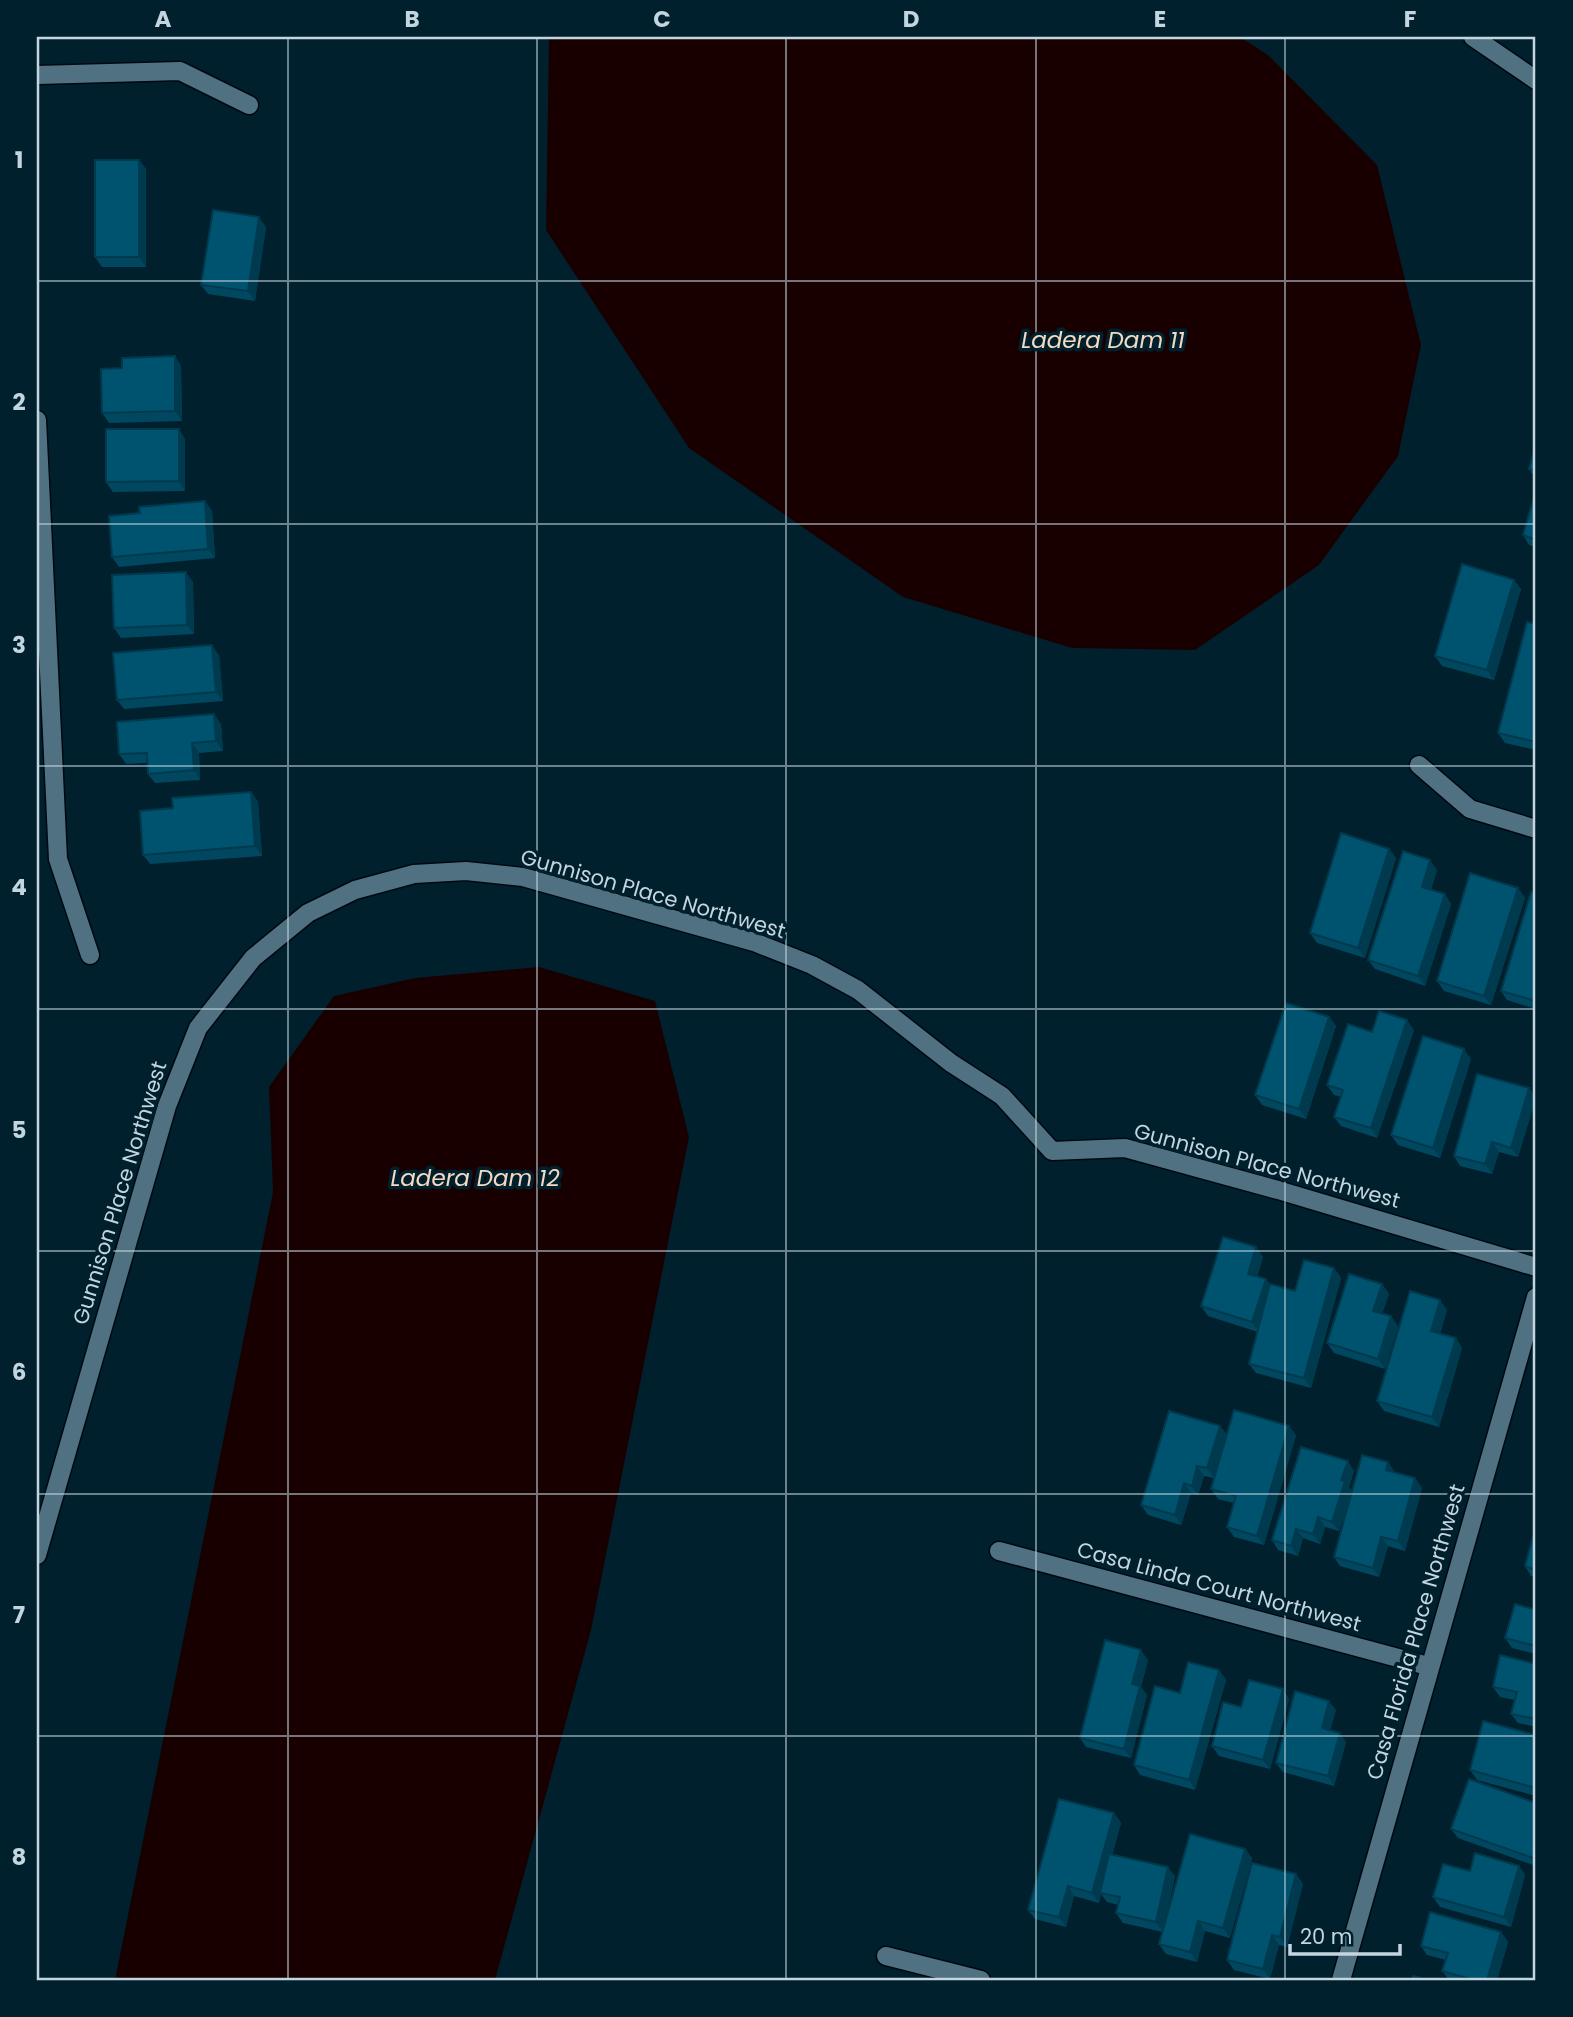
<svg xmlns="http://www.w3.org/2000/svg" width="1573" height="2017" font-family="Poppins,sans-serif">
<style>
.water{fill:#180000}
.lines{fill:none;stroke-linecap:round;stroke-linejoin:round}
.minor-casing{stroke:#000913;stroke-width:21}
.minor{stroke:#507181;stroke-width:18}
.wall{fill:#00475f}
.shaded-wall{fill:#003a4e}
.building{fill:#00536f;stroke:#003a4e;stroke-width:2}
.grid{fill:none;stroke:#c3d5de;stroke-width:2;stroke-opacity:0.55}
.labels{text-anchor:middle;stroke-width:7;stroke-linejoin:round;paint-order:stroke}
.street-label{font-size:21px;fill:#c3d5de;stroke:#00202e}
.water-label{font-size:23px;font-style:italic;fill:#f5d9c0;stroke:#00202e}
.neatline{fill:none;stroke:#c3d5de;stroke-width:2.5}
.grid-label{font-size:23px;text-anchor:middle;font-weight:bold;fill:#c3d5de}
</style>
<rect width="100%" height="100%" fill="#00202e"/>
<!-- water -->
<g class="water">
<polygon points="549,37 1240,37 1268,55 1377,165 1421,345 1398,456 1319,565 1195,650 1072,648 903,597 689,448 546,230"/>
<polygon points="539,967 655,1001 689,1137 591,1630 495,1980 115,1980 273,1192 269,1087 334,996 415,978"/>
</g>
<g class="lines">
<!-- minor casing -->
<g class="minor-casing">
<g id="minor">
<polyline points="1473,37 1536,80"/>
<polyline points="37,75 180,71 249,105"/>
<polyline points="37,420 58,859 90,955"/>
<polyline points="1419,765 1470,809 1536,829"/>
<polyline points="999,1551 1428,1666"/>
<polyline points="37,1555 167,1106 198,1028 253,958 308,913 355,890 414,874 466,871 523,877 754,942 812,965 858,990 951,1063 1002,1096 1052,1151 1125,1148 1278,1190 1536,1267"/>
<polyline points="886,1956 981,1980"/>
<polyline points="1341,1980 1536,1297"/>
</g>
</g>
<!-- minor -->
<use href="#minor" class="minor"/>
</g>
<!-- wall -->
<g class="wall">
<polygon points="139,160 146,169 146,267 102,267 95,257"/>
<polygon points="266,227 255,301 208,294 201,285"/>
<polygon points="175,356 181,366 182,421 109,423 102,413"/>
<polygon points="185,439 185,491 113,492 106,482"/>
<polygon points="1536,444 1536,479 1529,469"/>
<polygon points="1536,490 1536,547 1529,545 1523,535"/>
<polygon points="212,511 215,558 119,567 112,557"/>
<polygon points="1514,580 1521,589 1494,680 1442,666 1435,656"/>
<polygon points="193,582 194,634 121,638 114,628"/>
<polygon points="1536,624 1536,750 1505,743 1498,733"/>
<polygon points="219,655 223,701 124,709 117,700"/>
<polygon points="221,724 223,751 199,753 200,780 155,783 148,774 147,763 126,764 119,754"/>
<polygon points="251,792 258,802 262,856 150,864 143,855 173,808"/>
<polygon points="1389,849 1396,858 1365,958 1317,943 1310,933"/>
<polygon points="1437,870 1431,890 1445,894 1451,904 1425,986 1375,969 1368,960"/>
<polygon points="1518,888 1525,898 1491,1005 1444,991 1437,981"/>
<polygon points="1536,894 1536,1009 1507,1000 1501,991"/>
<polygon points="1329,1017 1336,1026 1306,1119 1262,1105 1255,1095"/>
<polygon points="1414,1030 1377,1138 1341,1126 1334,1117 1341,1097 1334,1095 1327,1085 1372,1032"/>
<polygon points="1471,1059 1440,1158 1398,1145 1391,1135"/>
<polygon points="1529,1088 1536,1098 1518,1157 1499,1152 1492,1174 1460,1166 1454,1156"/>
<polygon points="1256,1247 1263,1257 1257,1277 1266,1279 1270,1285 1295,1291 1334,1268 1341,1278 1311,1388 1256,1373 1249,1364 1258,1332 1208,1316 1201,1306"/>
<polygon points="1382,1284 1389,1294 1382,1313 1398,1326 1385,1369 1334,1353 1327,1343"/>
<polygon points="1447,1310 1440,1334 1462,1348 1439,1427 1384,1411 1377,1401"/>
<polygon points="1220,1426 1227,1435 1214,1478 1204,1476 1198,1495 1191,1493 1181,1525 1148,1515 1141,1505"/>
<polygon points="1296,1435 1264,1545 1234,1537 1227,1527 1234,1503 1218,1499 1211,1489"/>
<polygon points="1354,1471 1349,1487 1352,1491 1395,1472 1415,1478 1422,1488 1405,1551 1388,1546 1379,1577 1340,1566 1334,1557 1352,1493 1339,1531 1325,1527 1320,1544 1303,1538 1298,1556 1278,1550 1272,1540"/>
<polygon points="1536,1526 1536,1577 1531,1576 1525,1566"/>
<polygon points="1536,1610 1536,1654 1512,1648 1505,1638"/>
<polygon points="1148,1660 1141,1687 1147,1695 1131,1758 1086,1747 1080,1738"/>
<polygon points="1536,1664 1536,1727 1518,1723 1511,1714 1515,1700 1500,1697 1493,1687"/>
<polygon points="1219,1670 1226,1680 1195,1790 1140,1775 1134,1765 1180,1693"/>
<polygon points="1289,1699 1270,1769 1219,1756 1212,1746 1241,1707"/>
<polygon points="1336,1710 1330,1730 1346,1742 1334,1786 1283,1772 1276,1763"/>
<polygon points="1536,1735 1536,1796 1477,1780 1470,1770"/>
<polygon points="1536,1803 1536,1866 1458,1838 1451,1829"/>
<polygon points="1114,1813 1121,1823 1112,1855 1175,1876 1163,1932 1123,1923 1116,1913 1118,1905 1107,1902 1101,1894 1099,1903 1074,1896 1066,1927 1035,1919 1028,1910"/>
<polygon points="1245,1849 1252,1858 1230,1938 1205,1931 1197,1962 1166,1954 1159,1944"/>
<polygon points="1519,1866 1525,1875 1511,1927 1440,1907 1433,1897 1470,1871"/>
<polygon points="1296,1874 1303,1884 1287,1947 1279,1945 1270,1979 1234,1970 1227,1960"/>
<polygon points="1501,1932 1508,1942 1497,1980 1449,1980 1442,1971 1446,1960 1427,1955 1421,1946"/>
</g>
<!-- shaded-wall -->
<g class="shaded-wall">
<polygon points="139,160 146,169 146,267 139,257"/>
<polygon points="259,217 266,227 255,301 248,291"/>
<polygon points="175,356 181,366 182,421 175,411"/>
<polygon points="179,429 185,439 185,491 179,481"/>
<polygon points="205,501 212,511 215,558 208,549"/>
<polygon points="186,572 193,582 194,634 187,625"/>
<polygon points="1514,580 1521,589 1494,680 1487,670"/>
<polygon points="212,645 219,655 223,701 216,692"/>
<polygon points="214,714 221,724 223,751 216,741"/>
<polygon points="192,743 199,753 200,780 194,770"/>
<polygon points="251,792 258,802 262,856 255,846"/>
<polygon points="1389,849 1396,858 1365,958 1358,948"/>
<polygon points="1430,860 1437,870 1429,896 1422,887"/>
<polygon points="1518,888 1525,898 1491,1005 1484,996"/>
<polygon points="1445,894 1451,904 1425,986 1418,976"/>
<polygon points="1329,1017 1336,1026 1306,1119 1299,1109"/>
<polygon points="1407,1020 1414,1030 1377,1138 1371,1128"/>
<polygon points="1464,1049 1471,1059 1440,1158 1433,1148"/>
<polygon points="1529,1088 1536,1098 1518,1157 1511,1148"/>
<polygon points="1492,1142 1499,1152 1492,1174 1485,1164"/>
<polygon points="1256,1247 1263,1257 1255,1284 1248,1274"/>
<polygon points="1334,1268 1341,1278 1311,1388 1304,1378"/>
<polygon points="1266,1279 1273,1289 1259,1332 1252,1322"/>
<polygon points="1382,1284 1389,1294 1380,1320 1373,1311"/>
<polygon points="1440,1300 1447,1310 1438,1341 1431,1331"/>
<polygon points="1391,1316 1398,1326 1385,1369 1378,1359"/>
<polygon points="1456,1338 1462,1348 1439,1427 1432,1417"/>
<polygon points="1220,1426 1227,1435 1214,1478 1207,1468"/>
<polygon points="1289,1426 1296,1435 1264,1545 1257,1536"/>
<polygon points="1348,1461 1354,1471 1349,1487 1352,1491 1339,1531 1332,1522 1341,1480"/>
<polygon points="1388,1462 1395,1472 1386,1470"/>
<polygon points="1197,1466 1204,1476 1198,1495 1192,1486"/>
<polygon points="1415,1478 1422,1488 1405,1551 1398,1541"/>
<polygon points="1184,1483 1191,1493 1181,1525 1175,1515"/>
<polygon points="1318,1517 1325,1527 1320,1544 1313,1534"/>
<polygon points="1296,1529 1303,1538 1298,1556 1291,1546"/>
<polygon points="1381,1537 1388,1546 1379,1577 1373,1568"/>
<polygon points="1141,1650 1148,1660 1141,1687 1147,1695 1131,1758 1124,1749 1132,1684"/>
<polygon points="1219,1670 1226,1680 1195,1790 1189,1780"/>
<polygon points="1283,1689 1289,1699 1270,1769 1263,1760"/>
<polygon points="1329,1701 1336,1710 1328,1737 1322,1728"/>
<polygon points="1340,1733 1346,1742 1334,1786 1328,1776"/>
<polygon points="1114,1813 1121,1823 1102,1893 1100,1893 1101,1894 1099,1903 1092,1893"/>
<polygon points="1245,1849 1252,1858 1230,1938 1223,1928"/>
<polygon points="1519,1866 1525,1875 1511,1927 1504,1917"/>
<polygon points="1168,1867 1175,1876 1163,1932 1156,1922"/>
<polygon points="1296,1874 1303,1884 1287,1947 1280,1937"/>
<polygon points="1068,1886 1074,1896 1066,1927 1059,1917"/>
<polygon points="1198,1921 1205,1931 1197,1962 1190,1952"/>
<polygon points="1501,1932 1508,1942 1497,1980 1487,1980"/>
<polygon points="1272,1935 1279,1945 1270,1979 1263,1969"/>
</g>
<!-- building -->
<g class="building">
<rect x="95" y="160" width="44" height="97"/>
<polygon points="213,210 259,217 248,291 201,285"/>
<polygon points="175,356 175,411 102,413 101,369 122,368 122,358"/>
<polygon points="106,429 179,429 179,481 106,482"/>
<polygon points="1536,444 1536,471 1529,469"/>
<polygon points="1536,490 1536,540 1523,535"/>
<polygon points="205,501 208,549 112,557 109,516 140,513 139,507"/>
<polygon points="1462,564 1514,580 1487,670 1435,656"/>
<polygon points="186,572 187,625 114,628 112,575"/>
<polygon points="1527,622 1536,624 1536,742 1498,733"/>
<polygon points="212,645 216,692 117,700 113,653"/>
<polygon points="214,714 216,741 192,743 194,770 148,774 147,753 119,754 117,722"/>
<polygon points="251,792 255,846 143,855 140,811 173,808 172,798"/>
<polygon points="1341,833 1389,849 1358,948 1310,933"/>
<polygon points="1403,851 1430,860 1422,887 1445,894 1418,976 1368,960"/>
<polygon points="1470,873 1518,888 1484,996 1437,981"/>
<polygon points="1531,892 1536,894 1536,1001 1501,991"/>
<polygon points="1286,1003 1329,1017 1299,1109 1255,1095"/>
<polygon points="1379,1011 1407,1020 1371,1128 1334,1117 1343,1090 1327,1085 1348,1024 1372,1032"/>
<polygon points="1423,1036 1464,1049 1433,1148 1391,1135"/>
<polygon points="1477,1074 1529,1088 1511,1148 1492,1142 1485,1164 1454,1156"/>
<polygon points="1223,1237 1256,1247 1248,1274 1266,1279 1252,1322 1201,1306"/>
<polygon points="1304,1260 1334,1268 1304,1378 1249,1364 1270,1284 1295,1291"/>
<polygon points="1349,1274 1382,1284 1373,1311 1391,1316 1378,1359 1327,1343"/>
<polygon points="1410,1291 1440,1300 1431,1331 1456,1338 1432,1417 1377,1401"/>
<polygon points="1234,1410 1289,1426 1257,1536 1227,1527 1236,1496 1211,1489"/>
<polygon points="1169,1411 1220,1426 1207,1468 1197,1466 1192,1486 1184,1483 1175,1515 1141,1505"/>
<polygon points="1301,1447 1348,1461 1341,1480 1345,1481 1332,1522 1318,1517 1313,1534 1296,1529 1291,1546 1272,1540"/>
<polygon points="1362,1455 1388,1462 1386,1470 1415,1478 1398,1541 1381,1537 1373,1568 1334,1557"/>
<polygon points="1536,1526 1536,1570 1525,1566"/>
<polygon points="1515,1604 1536,1610 1536,1646 1505,1638"/>
<polygon points="1105,1640 1141,1650 1132,1684 1140,1686 1124,1749 1080,1738"/>
<polygon points="1500,1655 1536,1664 1536,1719 1511,1714 1517,1692 1493,1687"/>
<polygon points="1188,1662 1219,1670 1189,1780 1134,1765 1155,1686 1180,1693"/>
<polygon points="1249,1680 1283,1689 1263,1760 1212,1746 1223,1702 1241,1707"/>
<polygon points="1295,1691 1329,1701 1322,1728 1340,1733 1328,1776 1276,1763"/>
<polygon points="1483,1721 1536,1735 1536,1788 1470,1770"/>
<polygon points="1469,1779 1536,1803 1536,1859 1451,1829"/>
<polygon points="1059,1799 1114,1813 1092,1893 1068,1886 1059,1917 1028,1910"/>
<polygon points="1190,1834 1245,1849 1223,1928 1198,1921 1190,1952 1159,1944"/>
<polygon points="1475,1853 1519,1866 1504,1917 1433,1897 1443,1864 1470,1871"/>
<polygon points="1109,1854 1168,1867 1156,1922 1116,1913 1120,1897 1100,1893"/>
<polygon points="1252,1863 1296,1874 1280,1937 1272,1935 1263,1969 1227,1960"/>
<polygon points="1430,1912 1501,1932 1487,1980 1474,1980 1442,1971 1448,1953 1421,1946"/>
<polygon points="1413,1976 1427,1980 1411,1980"/>
</g>
<!-- grid -->
<path class="grid" d="M288 37V1980M537 37V1980M786 37V1980M1036 37V1980M1285 37V1980M37 281H1536M37 524H1536M37 766H1536M37 1009H1536M37 1251H1536M37 1494H1536M37 1736H1536"/>
<g class="labels">
<!-- street labels -->
<g class="street-label">
<text transform="translate(653 894) rotate(16)" y="7">Gunnison Place Northwest</text>
<text transform="translate(1267 1166) rotate(15)" y="7">Gunnison Place Northwest</text>
<text transform="translate(120 1193) rotate(-73)" y="7">Gunnison Place Northwest</text>
<text transform="translate(1219 1587) rotate(15)" y="7">Casa Linda Court Northwest</text>
<text transform="translate(1416 1632) rotate(-74)" y="7">Casa Florida Place Northwest</text>
</g>
<!-- water labels -->
<g class="water-label">
<text x="1103" y="348">Ladera Dam 11</text>
<text x="475" y="1186">Ladera Dam 12</text>
</g>
</g>
<!-- border -->
<rect width="1573" height="2017" fill="none" stroke="#00202e" stroke-width="77"/>
<!-- scale -->
<path d="M1290 1944v10h110v-10" fill="none" stroke="#c3d5de" stroke-width="3.5"/>
<text x="1300" y="1944" font-size="21" fill="#c3d5de" stroke="#00202e" stroke-width="5" paint-order="stroke">20 m</text>
<rect x="38" y="38" width="1496" height="1941" class="neatline"/>
<g class="grid-label">
<text x="163" y="27">A</text>
<text x="412" y="27">B</text>
<text x="662" y="27">C</text>
<text x="911" y="27">D</text>
<text x="1160" y="27">E</text>
<text x="1410" y="27">F</text>
<text x="19" y="168">1</text>
<text x="19" y="410">2</text>
<text x="19" y="653">3</text>
<text x="19" y="895">4</text>
<text x="19" y="1138">5</text>
<text x="19" y="1380">6</text>
<text x="19" y="1623">7</text>
<text x="19" y="1865">8</text>
</g>
</svg>
